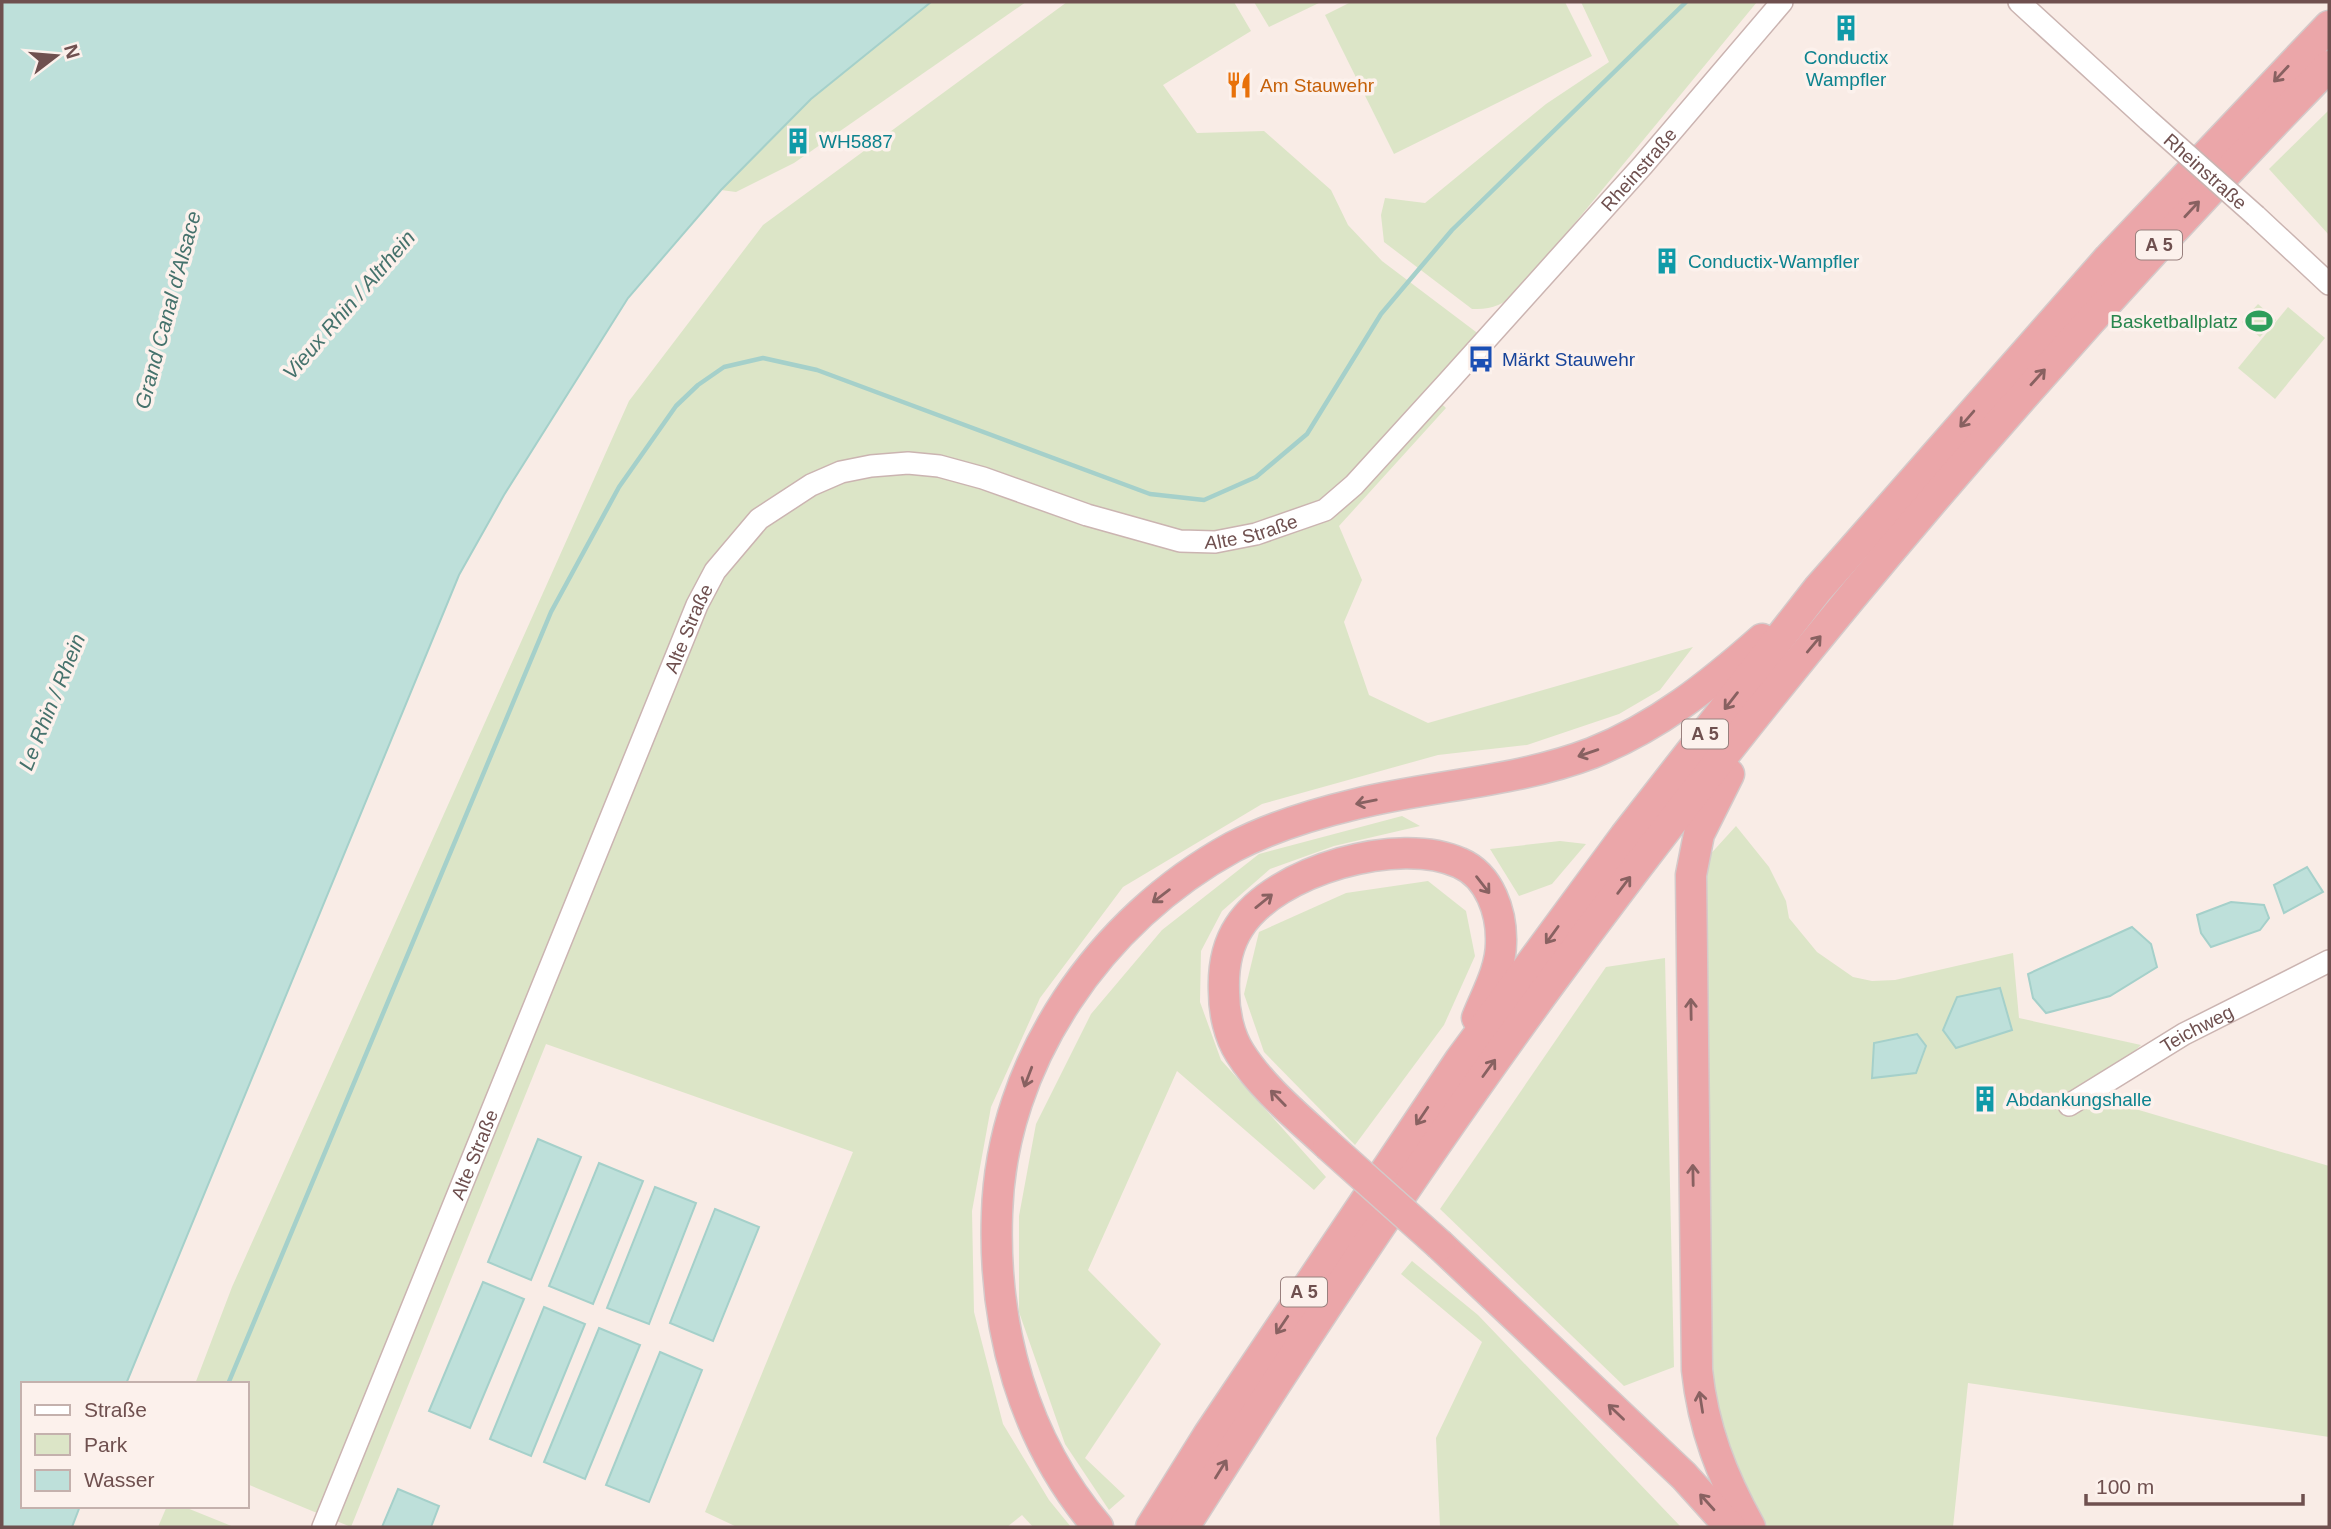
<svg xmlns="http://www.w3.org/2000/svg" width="2331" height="1529" font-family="Arial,sans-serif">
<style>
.green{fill:#dce5c7}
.water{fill:#bee0da;stroke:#a5d0ca;stroke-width:2}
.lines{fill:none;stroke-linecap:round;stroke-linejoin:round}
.stream{stroke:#a5d0ca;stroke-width:4.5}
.minor-casing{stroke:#cbb4b1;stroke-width:24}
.highway-casing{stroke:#d4caca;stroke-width:33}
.minor{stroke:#fff;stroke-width:21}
.highway{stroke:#eba6a9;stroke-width:30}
.minor-bridge-casing{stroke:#cbb4b1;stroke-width:24;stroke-linecap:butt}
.highway-bridge-casing{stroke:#d4caca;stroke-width:33;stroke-linecap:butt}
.minor-bridge{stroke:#fff;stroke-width:21}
.highway-bridge{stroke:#eba6a9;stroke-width:30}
.oneway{stroke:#886161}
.labels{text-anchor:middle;stroke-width:7;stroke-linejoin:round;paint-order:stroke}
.shield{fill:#fcf1ec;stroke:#99807e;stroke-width:2}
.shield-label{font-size:18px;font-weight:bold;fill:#6f504f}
.culture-label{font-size:19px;fill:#0d838f;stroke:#fcf1ec;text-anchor:start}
.food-label{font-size:19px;fill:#c56008;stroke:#fcf1ec;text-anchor:start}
.street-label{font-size:19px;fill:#6f504f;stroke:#fcf1ec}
.leisure-label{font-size:19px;fill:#27864d;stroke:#fcf1ec;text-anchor:end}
.transit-label{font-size:19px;fill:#164399;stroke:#fcf1ec;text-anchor:start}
.water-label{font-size:21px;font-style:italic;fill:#45726c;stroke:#fcf1ec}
</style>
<rect width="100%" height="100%" fill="#f9ece6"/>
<!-- green -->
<g class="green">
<polygon points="931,2 1026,2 794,163 736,192 721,190 811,99"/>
<polygon points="1067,2 1234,2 1251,31 1163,85 1197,133 1264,131 1331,190 1348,225 1382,261 1480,335 1428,391 1446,408 1339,526 1362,580 1344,622 1369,695 1428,723 1693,647 1660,690 1619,714 1527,745 1438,755 1262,804 1123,887 1040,998 991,1107 972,1211 974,1312 1003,1424 1049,1500 1071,1527 1033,1527 1022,1515 1007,1527 737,1527 705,1512 853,1152 546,1044 351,1527 247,1484 247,1384 195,1384 232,1287 629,401 763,225"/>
<polygon points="1254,2 1321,2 1269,27"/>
<polygon points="1351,2 1565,2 1592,56 1394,154 1325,15"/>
<path d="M1581 2H1757L1518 292C1502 305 1492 310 1472 309L1384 242 1381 215 1385 198 1425 203 1546 104 1609 62Z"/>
<polygon points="2329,110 2329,235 2269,169"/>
<polygon points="2258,304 2276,320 2260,337 2242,322"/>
<polygon points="2288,307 2325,338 2275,399 2238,368"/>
<polygon points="1402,816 1420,826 1334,846 1270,869 1222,911 1201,951 1200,1002 1221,1060 1326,1177 1314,1190 1177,1071 1088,1270 1161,1344 1085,1458 1125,1496 1109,1510 1065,1444 1019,1312 1019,1216 1036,1124 1091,1014 1162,930 1259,854"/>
<polygon points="1736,826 1769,867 1786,901 1789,918 1817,952 1853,977 1872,981 1895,980 2013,953 2019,1018 2141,1045 2088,1095 2329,1166 2329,1437 1968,1383 1953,1527 1767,1527 1749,1502 1711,1406 1706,859"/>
<polygon points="1560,841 1586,844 1552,884 1519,896 1490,849"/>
<polygon points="1428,881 1466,911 1475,956 1444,1025 1355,1145 1264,1052 1244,994 1259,932 1346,893"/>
<polygon points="1665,958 1674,1367 1624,1386 1440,1209 1606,967"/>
<polygon points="1412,1261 1478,1315 1681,1527 1440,1527 1436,1438 1482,1342 1401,1274"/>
<polygon points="167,1506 182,1506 234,1527 158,1527"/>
</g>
<!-- water -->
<g class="water">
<polygon points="2,2 931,2 811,99 721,190 628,298 504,495 459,575 126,1384 23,1384 23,1506 80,1506 72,1527 2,1527"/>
<polygon points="2307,867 2323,892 2284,913 2274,885"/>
<polygon points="2231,902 2264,905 2269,918 2260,930 2211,947 2201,933 2197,915"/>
<polygon points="2132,927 2151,944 2157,967 2110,996 2046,1013 2033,998 2028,974"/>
<polygon points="2000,988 2012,1030 1956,1048 1943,1030 1957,997"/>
<polygon points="1917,1034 1926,1046 1916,1073 1872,1078 1874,1043"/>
<polygon points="538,1139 581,1157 531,1280 488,1262"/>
<polygon points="599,1163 643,1181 593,1304 549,1286"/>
<polygon points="655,1187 696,1203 649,1324 607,1308"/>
<polygon points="715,1209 759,1227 713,1341 670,1323"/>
<polygon points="483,1282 524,1299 470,1428 429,1411"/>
<polygon points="544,1307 585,1324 531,1456 490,1439"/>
<polygon points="599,1328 640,1345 585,1479 544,1462"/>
<polygon points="660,1352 702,1370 649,1502 606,1485"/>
<polygon points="398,1489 439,1506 431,1527 382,1527"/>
</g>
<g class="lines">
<!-- stream -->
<polyline class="stream" points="228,1384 551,612 619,487 676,406 698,385 724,367 763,358 817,370 1150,494 1204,500 1256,477 1307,434 1381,314 1452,230 1686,2"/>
<!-- minor casing -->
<g class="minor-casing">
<g id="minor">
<polyline points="2019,2 2148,120"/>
<polyline points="2256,216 2329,284"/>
<path id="s1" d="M2069 1105 2184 1034 2329 961"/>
<path id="s2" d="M323 1527 697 605 715 571 759 519 811 485 841 472 871 466 908 463 939 466 983 478 1087 515 1180 541 1215 542 1256 534 1325 510 1354 485 1447 383 1643 165 1782 2"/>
</g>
</g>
<!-- highway casing -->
<g class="highway-casing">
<g id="highway">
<path d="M1729 774 1699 834 1691 875 1697 1370C1703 1428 1722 1476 1750 1527"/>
<path d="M1328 1145C1298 1117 1262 1088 1240 1053 1229 1036 1224 1012 1224 992 1223 969 1226 947 1239 927 1275 870 1400 835 1460 863 1490 876 1502 913 1501 943 1501 969 1486 995 1477 1018"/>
<polyline points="1440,1245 1684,1476 1730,1527"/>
<path d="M1098 1527C1023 1440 993 1327 997 1214 1001 1061 1101 919 1233 847 1271 827 1314 814 1356 804 1433 785 1517 782 1592 753 1657 727 1710 685 1762 639"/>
<polyline points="1151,1527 1209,1434 1460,1060 1625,836 1818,589 2109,258 2329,26"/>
<path d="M1184 1527C1299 1345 1417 1166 1544 992 1783 665 2047 356 2329 66"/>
</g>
</g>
<!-- minor -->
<use href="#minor" class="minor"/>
<!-- highway -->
<use href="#highway" class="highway"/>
<!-- minor-bridge casing -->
<g class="minor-bridge-casing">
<g id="minor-bridge">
<path id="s3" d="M2148 120 2256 216"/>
</g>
</g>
<!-- highway-bridge casing -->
<g class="highway-bridge-casing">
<polyline id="highway-bridge" points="1328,1145 1440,1245"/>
</g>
<!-- minor-bridge -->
<use href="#minor-bridge" class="minor-bridge"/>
<!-- highway-bridge -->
<use href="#highway-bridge" class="highway-bridge"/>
</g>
<!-- one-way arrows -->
<defs><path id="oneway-shaft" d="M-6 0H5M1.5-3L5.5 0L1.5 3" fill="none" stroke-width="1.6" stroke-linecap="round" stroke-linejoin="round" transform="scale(1.75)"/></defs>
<g class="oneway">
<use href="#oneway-shaft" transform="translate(2281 74) rotate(133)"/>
<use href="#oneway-shaft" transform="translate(2192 209) rotate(-47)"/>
<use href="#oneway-shaft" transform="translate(2038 377) rotate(-48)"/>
<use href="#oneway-shaft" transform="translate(1967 419) rotate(131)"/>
<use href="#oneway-shaft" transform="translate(1814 644) rotate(-50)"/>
<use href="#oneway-shaft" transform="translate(1731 701) rotate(128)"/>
<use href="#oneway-shaft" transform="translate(1588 753) rotate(161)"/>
<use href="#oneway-shaft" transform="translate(1366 802) rotate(169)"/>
<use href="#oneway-shaft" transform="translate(1483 885) rotate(52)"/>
<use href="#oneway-shaft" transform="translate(1624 885) rotate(-53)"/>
<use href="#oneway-shaft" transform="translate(1161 896) rotate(143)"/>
<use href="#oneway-shaft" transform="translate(1264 901) rotate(-39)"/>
<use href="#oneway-shaft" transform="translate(1552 935) rotate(126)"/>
<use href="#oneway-shaft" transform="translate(1691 1009) rotate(-91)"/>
<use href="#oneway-shaft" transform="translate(1489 1068) rotate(-54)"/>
<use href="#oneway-shaft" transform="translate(1028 1077) rotate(111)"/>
<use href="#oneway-shaft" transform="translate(1278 1098) rotate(-134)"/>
<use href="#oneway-shaft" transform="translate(1422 1116) rotate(124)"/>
<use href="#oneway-shaft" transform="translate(1693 1175) rotate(-91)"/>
<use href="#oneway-shaft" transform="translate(1282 1325) rotate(124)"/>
<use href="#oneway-shaft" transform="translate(1701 1402) rotate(-99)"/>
<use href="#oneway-shaft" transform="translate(1616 1412) rotate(-136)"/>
<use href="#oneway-shaft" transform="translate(1221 1469) rotate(-58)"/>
<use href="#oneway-shaft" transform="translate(1707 1502) rotate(-132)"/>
</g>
<!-- icons -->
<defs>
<g id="building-bare" transform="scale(2.1)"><path d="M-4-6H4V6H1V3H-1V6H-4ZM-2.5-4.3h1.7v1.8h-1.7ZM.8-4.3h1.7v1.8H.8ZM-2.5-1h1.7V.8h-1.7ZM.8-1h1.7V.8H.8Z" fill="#0f9aa8" stroke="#fcf1ec" stroke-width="2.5" paint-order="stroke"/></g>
<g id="restaurant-bare" transform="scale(2.1)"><path d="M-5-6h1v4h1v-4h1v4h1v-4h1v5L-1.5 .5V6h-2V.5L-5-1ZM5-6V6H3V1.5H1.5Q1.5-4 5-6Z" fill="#e8710a" stroke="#fcf1ec" stroke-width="2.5" paint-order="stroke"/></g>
<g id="stadium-bare" transform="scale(2.1)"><path d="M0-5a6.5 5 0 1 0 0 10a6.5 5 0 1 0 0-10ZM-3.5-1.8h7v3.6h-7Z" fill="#2e9e5b" stroke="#fcf1ec" stroke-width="2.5" paint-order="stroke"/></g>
<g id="bus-bare" transform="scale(2.1)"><path d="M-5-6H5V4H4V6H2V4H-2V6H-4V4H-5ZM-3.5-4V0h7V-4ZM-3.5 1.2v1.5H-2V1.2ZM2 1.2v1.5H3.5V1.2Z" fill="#1a4fb4" stroke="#fcf1ec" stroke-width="2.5" paint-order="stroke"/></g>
</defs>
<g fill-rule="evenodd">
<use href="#building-bare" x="1846" y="28"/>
<use href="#restaurant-bare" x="1239" y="85"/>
<use href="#building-bare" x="798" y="141"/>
<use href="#building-bare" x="1667" y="261"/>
<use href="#stadium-bare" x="2259" y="321"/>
<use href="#bus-bare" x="1481" y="359"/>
<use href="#building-bare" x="1985" y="1099"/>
</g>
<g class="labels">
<!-- shield labels -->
<g class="shield">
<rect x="2136" y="230.5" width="46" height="29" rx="5"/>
<rect x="1682" y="719.5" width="46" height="29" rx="5"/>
<rect x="1281" y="1277.5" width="46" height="29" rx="5"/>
</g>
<g class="shield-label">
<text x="2159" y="251">A 5</text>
<text x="1705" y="740">A 5</text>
<text x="1304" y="1298">A 5</text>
</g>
<!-- culture labels -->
<g class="culture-label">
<text x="1846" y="64" text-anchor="middle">Conductix<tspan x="1846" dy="22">Wampfler</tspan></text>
<text x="819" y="148">WH5887</text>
<text x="1688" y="268">Conductix-Wampfler</text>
<text x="2006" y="1106">Abdankungshalle</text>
</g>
<!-- food labels -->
<g class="food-label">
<text x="1260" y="92">Am Stauwehr</text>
</g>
<!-- street labels -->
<g class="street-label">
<text dy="7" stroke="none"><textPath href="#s2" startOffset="2161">Rheinstraße</textPath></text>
<text dy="7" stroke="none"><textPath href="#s3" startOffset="77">Rheinstraße</textPath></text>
<text dy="7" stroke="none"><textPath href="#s2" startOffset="1620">Alte Straße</textPath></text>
<text dy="7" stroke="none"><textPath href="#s2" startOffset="970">Alte Straße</textPath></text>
<text dy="7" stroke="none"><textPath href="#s1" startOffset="149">Teichweg</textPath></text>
<text dy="7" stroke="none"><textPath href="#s2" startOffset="402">Alte Straße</textPath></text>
</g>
<!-- leisure labels -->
<g class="leisure-label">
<text x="2238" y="328">Basketballplatz</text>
</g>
<!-- transit labels -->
<g class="transit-label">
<text x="1502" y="366">Märkt Stauwehr</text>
</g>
<!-- water labels -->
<g class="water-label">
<text transform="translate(349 305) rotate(-49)" y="7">Vieux Rhin / Altrhein</text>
<text transform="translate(168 310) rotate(-75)" y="7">Grand Canal d'Alsace</text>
<text transform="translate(52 702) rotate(-68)" y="7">Le Rhin / Rhein</text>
</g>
</g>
<!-- border -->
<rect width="2331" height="1529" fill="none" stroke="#6f504f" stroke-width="7"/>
<!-- legend -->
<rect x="21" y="1382" width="228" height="126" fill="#fcf1ec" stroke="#c4b1ad" stroke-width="2"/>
<rect x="35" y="1405" width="35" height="10" fill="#ffffff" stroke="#c4b1ad" stroke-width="2"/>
<text x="84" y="1417" font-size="21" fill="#6f504f">Straße</text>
<rect x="35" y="1434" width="35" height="21" fill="#dce5c7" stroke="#c4b1ad" stroke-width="2"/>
<text x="84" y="1452" font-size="21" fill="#6f504f">Park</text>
<rect x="35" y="1470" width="35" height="21" fill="#bee0da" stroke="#c4b1ad" stroke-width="2"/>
<text x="84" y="1487" font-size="21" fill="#6f504f">Wasser</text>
<!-- north arrow -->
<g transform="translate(56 56) rotate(74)" stroke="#fcf1ec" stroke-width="5" paint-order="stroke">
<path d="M0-5L12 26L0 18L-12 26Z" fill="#6f504f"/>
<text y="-10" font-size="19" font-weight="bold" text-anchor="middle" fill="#6f504f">N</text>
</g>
<!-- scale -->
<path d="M2086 1494v10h217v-10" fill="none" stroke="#6f504f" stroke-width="3.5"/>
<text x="2096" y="1494" font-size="21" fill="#6f504f" stroke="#fcf1ec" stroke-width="5" paint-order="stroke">100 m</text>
</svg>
